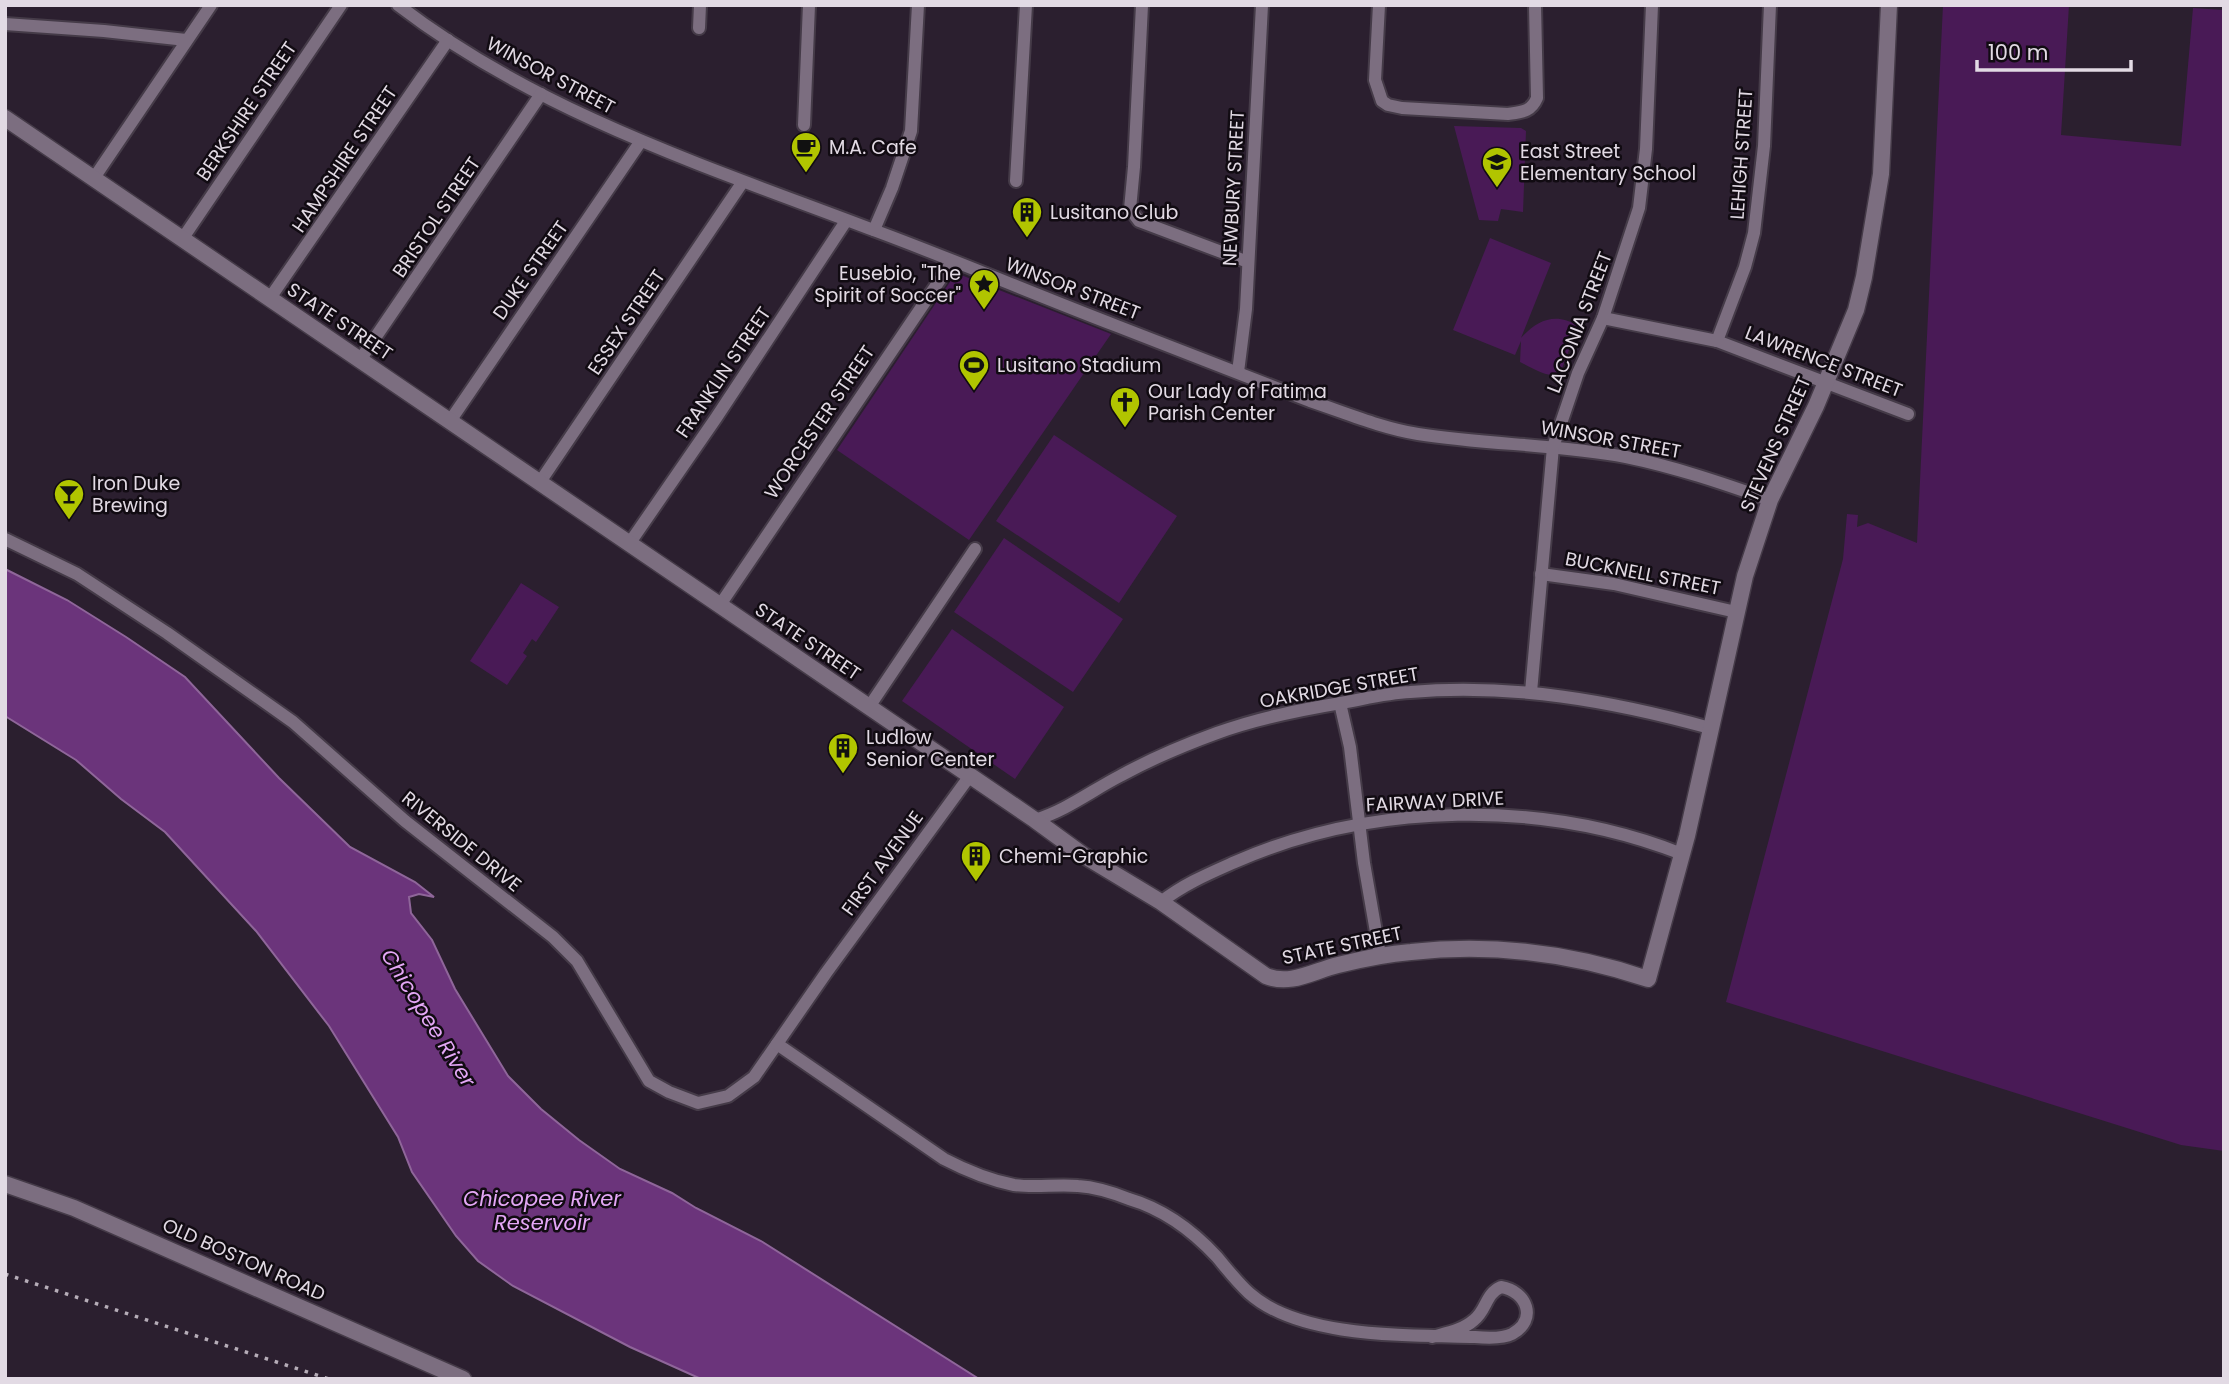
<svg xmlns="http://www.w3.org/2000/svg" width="2229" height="1384" font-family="Poppins,sans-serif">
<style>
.green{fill:#491a56}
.water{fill:#6b347b;stroke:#8f669a;stroke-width:2}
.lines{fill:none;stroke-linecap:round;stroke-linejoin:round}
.minor-casing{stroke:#453b48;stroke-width:16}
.tertiary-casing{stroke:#453b48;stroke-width:19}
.minor{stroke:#7c6e80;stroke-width:12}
.tertiary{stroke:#7c6e80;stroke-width:16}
.rail{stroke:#b6adb8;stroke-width:3.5;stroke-dasharray:3.5 7;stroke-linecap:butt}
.labels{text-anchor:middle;stroke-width:5;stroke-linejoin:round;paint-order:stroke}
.street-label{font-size:19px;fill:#e2dae4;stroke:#110b12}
.poi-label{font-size:19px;fill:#e2dae4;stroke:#110b12;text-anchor:start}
.water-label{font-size:21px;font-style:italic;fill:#e4a7f6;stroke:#110b12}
</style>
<rect width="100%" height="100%" fill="#2b1f2f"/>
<!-- green -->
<g class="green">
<polygon points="1943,5 2069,5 2061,135 2181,146 2193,8 2224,10 2224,1151 2181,1145 1726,1002 1843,559 1847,514 1858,515 1857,527 1868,523 1917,543"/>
<polygon points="1454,126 1521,128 1526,131 1523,212 1501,209 1498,221 1479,220"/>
<path d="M1490 238 1551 263 1521 338C1536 321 1555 311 1578 326L1560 374C1546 378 1533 368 1520 362L1521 341 1515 355 1453 330Z"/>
<polygon points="956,273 1111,334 969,540 837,450"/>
<polygon points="1054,435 1177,516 1119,603 996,521"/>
<polygon points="1004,538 1123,619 1073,692 954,612"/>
<polygon points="521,583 559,607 536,642 532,639 523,653 527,656 507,685 470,661"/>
<polygon points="952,629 1064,707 1015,779 902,701"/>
</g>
<!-- water -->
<polygon class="water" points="5,569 67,600 126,637 185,677 279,778 350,847 415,882 434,897 419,894 409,897 411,913 432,940 455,989 508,1076 541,1109 579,1140 620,1169 672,1193 696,1208 761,1241 979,1379 701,1379 630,1347 513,1286 478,1261 456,1236 412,1172 398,1137 329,1026 256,931 165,832 121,799 76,760 5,716"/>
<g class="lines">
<!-- minor casing -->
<g class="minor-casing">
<g id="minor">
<path d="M398 5C540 114 711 168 876 231 957 261 1036 295 1117 326 1182 351 1246 376 1310 401 1346 413 1381 428 1418 434 1487 445 1557 444 1626 457 1675 467 1722 483 1770 500"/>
<polyline points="1142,5 1134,167 1130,209 1139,221 1248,262"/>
<path d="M1379 5 1375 80 1382 101 1388 105 1402 108 1508 114C1522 112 1531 112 1537 98L1535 5"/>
<polyline points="5,24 104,31 186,40"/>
<polyline points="699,28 700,5"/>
<polyline points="804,125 809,5"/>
<polyline points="94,178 211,5"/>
<polyline points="1016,181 1026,5"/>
<polyline points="874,230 892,188 911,131 918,5"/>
<polyline points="183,238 341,5"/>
<polyline points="270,298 448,40"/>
<polyline points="1603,318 1717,341 1908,414"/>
<polyline points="1717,341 1745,267 1754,233 1764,146 1770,5"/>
<polyline points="360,360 541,94"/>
<polyline points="1238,372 1246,309 1262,5"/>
<polyline points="450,421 641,141"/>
<polyline points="540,482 742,183"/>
<polyline points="5,539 77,574 167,633 293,722 405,821 553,937 577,961 649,1081 669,1092 698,1103 728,1096 754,1077 826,973 969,777"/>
<polyline points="629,544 716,418 846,221"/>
<polyline points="1541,574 1614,584 1736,612"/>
<polyline points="720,605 952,262"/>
<polyline points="1531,692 1553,447 1578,373 1603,318 1639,208 1646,149 1652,5"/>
<polyline points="1340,703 1350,747 1364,863 1380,955"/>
<polyline points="869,707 975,549"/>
<path d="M1035 820C1067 810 1091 791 1120 776 1151 759 1184 745 1217 733 1258 718 1299 710 1341 703 1364 699 1387 693 1410 692 1511 683 1612 701 1710 728"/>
<path d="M1161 902C1184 884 1208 874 1235 862 1372 802 1543 799 1682 854"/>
<path d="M777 1044 944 1159C967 1171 989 1180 1014 1185 1035 1188 1057 1184 1078 1186 1094 1187 1114 1193 1129 1199 1163 1209 1193 1231 1217 1257 1227 1269 1237 1282 1249 1293 1300 1339 1410 1335 1475 1337 1486 1338 1502 1339 1512 1334 1538 1320 1527 1291 1501 1287 1485 1294 1487 1310 1474 1320 1463 1330 1446 1333 1432 1337"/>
</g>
</g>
<!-- tertiary casing -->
<g class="tertiary-casing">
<g id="tertiary">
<path d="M5 118 1035 820 1083 855 1161 902 1266 976C1291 986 1313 971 1338 965 1362 959 1386 954 1411 952 1493 943 1571 953 1648 979L1687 836 1745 576 1770 500 1816 406 1856 310 1864 277 1881 174 1889 5"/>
<polyline points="5,1184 74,1208 463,1379"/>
</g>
</g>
<!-- minor -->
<use href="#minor" class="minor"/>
<!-- tertiary -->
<use href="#tertiary" class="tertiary"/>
<!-- rail -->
<polyline class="rail" points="5,1274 329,1379"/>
</g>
<!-- icons -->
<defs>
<g id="cafe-pin" transform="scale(1.575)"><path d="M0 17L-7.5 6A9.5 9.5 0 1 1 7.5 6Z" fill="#b1c500" stroke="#110b12"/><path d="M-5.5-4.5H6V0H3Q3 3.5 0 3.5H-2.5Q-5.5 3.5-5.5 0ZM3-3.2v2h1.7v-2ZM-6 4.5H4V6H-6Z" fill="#111"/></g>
<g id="school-pin" transform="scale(1.575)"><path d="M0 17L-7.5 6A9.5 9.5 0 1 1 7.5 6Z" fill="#b1c500" stroke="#110b12"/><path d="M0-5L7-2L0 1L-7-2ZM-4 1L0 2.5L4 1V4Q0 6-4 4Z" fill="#111"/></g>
<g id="building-pin" transform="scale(1.575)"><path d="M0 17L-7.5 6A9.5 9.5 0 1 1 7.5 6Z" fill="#b1c500" stroke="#110b12"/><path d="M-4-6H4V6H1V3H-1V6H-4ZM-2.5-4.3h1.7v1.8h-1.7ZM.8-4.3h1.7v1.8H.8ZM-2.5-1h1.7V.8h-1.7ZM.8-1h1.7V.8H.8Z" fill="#111"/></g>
<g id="sight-pin" transform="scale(1.575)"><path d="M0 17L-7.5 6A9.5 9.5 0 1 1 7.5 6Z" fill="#b1c500" stroke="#110b12"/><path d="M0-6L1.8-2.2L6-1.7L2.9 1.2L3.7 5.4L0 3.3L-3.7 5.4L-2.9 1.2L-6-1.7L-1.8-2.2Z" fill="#111"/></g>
<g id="stadium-pin" transform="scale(1.575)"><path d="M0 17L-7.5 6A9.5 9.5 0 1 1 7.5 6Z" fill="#b1c500" stroke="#110b12"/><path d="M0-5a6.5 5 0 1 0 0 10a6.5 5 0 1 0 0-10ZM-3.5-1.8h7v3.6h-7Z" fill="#111"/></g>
<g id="church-pin" transform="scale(1.575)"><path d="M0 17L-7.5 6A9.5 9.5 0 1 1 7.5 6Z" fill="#b1c500" stroke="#110b12"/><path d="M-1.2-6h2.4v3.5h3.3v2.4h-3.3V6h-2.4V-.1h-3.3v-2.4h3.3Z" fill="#111"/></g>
<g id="bar-pin" transform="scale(1.575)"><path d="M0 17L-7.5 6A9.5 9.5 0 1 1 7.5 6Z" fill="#b1c500" stroke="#110b12"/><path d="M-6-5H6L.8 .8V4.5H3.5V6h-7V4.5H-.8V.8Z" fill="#111"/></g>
</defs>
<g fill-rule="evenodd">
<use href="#cafe-pin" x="806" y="147"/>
<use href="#school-pin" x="1497" y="162"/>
<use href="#building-pin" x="1027" y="212"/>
<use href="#sight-pin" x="984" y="284"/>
<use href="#stadium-pin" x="974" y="365"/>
<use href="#church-pin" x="1125" y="402"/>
<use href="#bar-pin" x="69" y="494"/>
<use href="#building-pin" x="843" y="748"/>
<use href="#building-pin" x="976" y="856"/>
</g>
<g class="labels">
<!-- street labels -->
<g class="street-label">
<text transform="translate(551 75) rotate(28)" y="7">WINSOR STREET</text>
<text transform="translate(246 111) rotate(-56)" y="7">BERKSHIRE STREET</text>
<text transform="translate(1741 154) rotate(-86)" y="7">LEHIGH STREET</text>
<text transform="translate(344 159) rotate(-56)" y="7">HAMPSHIRE STREET</text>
<text transform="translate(1233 188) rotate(-87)" y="7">NEWBURY STREET</text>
<text transform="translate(436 217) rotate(-56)" y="7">BRISTOL STREET</text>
<text transform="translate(530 270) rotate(-55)" y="7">DUKE STREET</text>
<text transform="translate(1073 288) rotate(21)" y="7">WINSOR STREET</text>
<text transform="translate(340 321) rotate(34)" y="7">STATE STREET</text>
<text transform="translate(626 322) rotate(-56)" y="7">ESSEX STREET</text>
<text transform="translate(1579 322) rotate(-69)" y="7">LACONIA STREET</text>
<text transform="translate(1824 361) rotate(21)" y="7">LAWRENCE STREET</text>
<text transform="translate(723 372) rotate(-56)" y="7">FRANKLIN STREET</text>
<text transform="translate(819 422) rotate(-56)" y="7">WORCESTER STREET</text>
<text transform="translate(1611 439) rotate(10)" y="7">WINSOR STREET</text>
<text transform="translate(1775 444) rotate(-66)" y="7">STEVENS STREET</text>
<text transform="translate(1643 573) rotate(11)" y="7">BUCKNELL STREET</text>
<text transform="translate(808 641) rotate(34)" y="7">STATE STREET</text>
<text transform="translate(1339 687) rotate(-10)" y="7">OAKRIDGE STREET</text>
<text transform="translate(1435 801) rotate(-3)" y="7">FAIRWAY DRIVE</text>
<text transform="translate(462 841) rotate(39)" y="7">RIVERSIDE DRIVE</text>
<text transform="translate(882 863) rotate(-54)" y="7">FIRST AVENUE</text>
<text transform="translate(1342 945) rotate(-12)" y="7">STATE STREET</text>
<text transform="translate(244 1259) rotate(24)" y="7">OLD BOSTON ROAD</text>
</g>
<!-- poi labels -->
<g class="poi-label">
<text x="829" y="154">M.A. Cafe</text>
<text x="1520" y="158">East Street<tspan x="1520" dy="22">Elementary School</tspan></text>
<text x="1050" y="219">Lusitano Club</text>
<text x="961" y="280" text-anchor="end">Eusebio, "The<tspan x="961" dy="22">Spirit of Soccer"</tspan></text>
<text x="997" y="372">Lusitano Stadium</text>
<text x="1148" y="398">Our Lady of Fatima<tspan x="1148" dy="22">Parish Center</tspan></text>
<text x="92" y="490">Iron Duke<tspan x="92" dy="22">Brewing</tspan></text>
<text x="866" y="744">Ludlow<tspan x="866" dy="22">Senior Center</tspan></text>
<text x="999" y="863">Chemi-Graphic</text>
</g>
<!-- water labels -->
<g class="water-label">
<text transform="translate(428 1018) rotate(58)" y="7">Chicopee River</text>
<text x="542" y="1206">Chicopee River<tspan x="542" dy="24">Reservoir</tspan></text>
</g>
</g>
<!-- border -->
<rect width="2229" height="1384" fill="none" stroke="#e2dae4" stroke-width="14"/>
<!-- scale -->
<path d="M1977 60v10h154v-10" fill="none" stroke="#e2dae4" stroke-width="3.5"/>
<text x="1988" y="60" font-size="21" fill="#e2dae4" stroke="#110b12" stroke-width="5" paint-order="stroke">100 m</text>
</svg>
